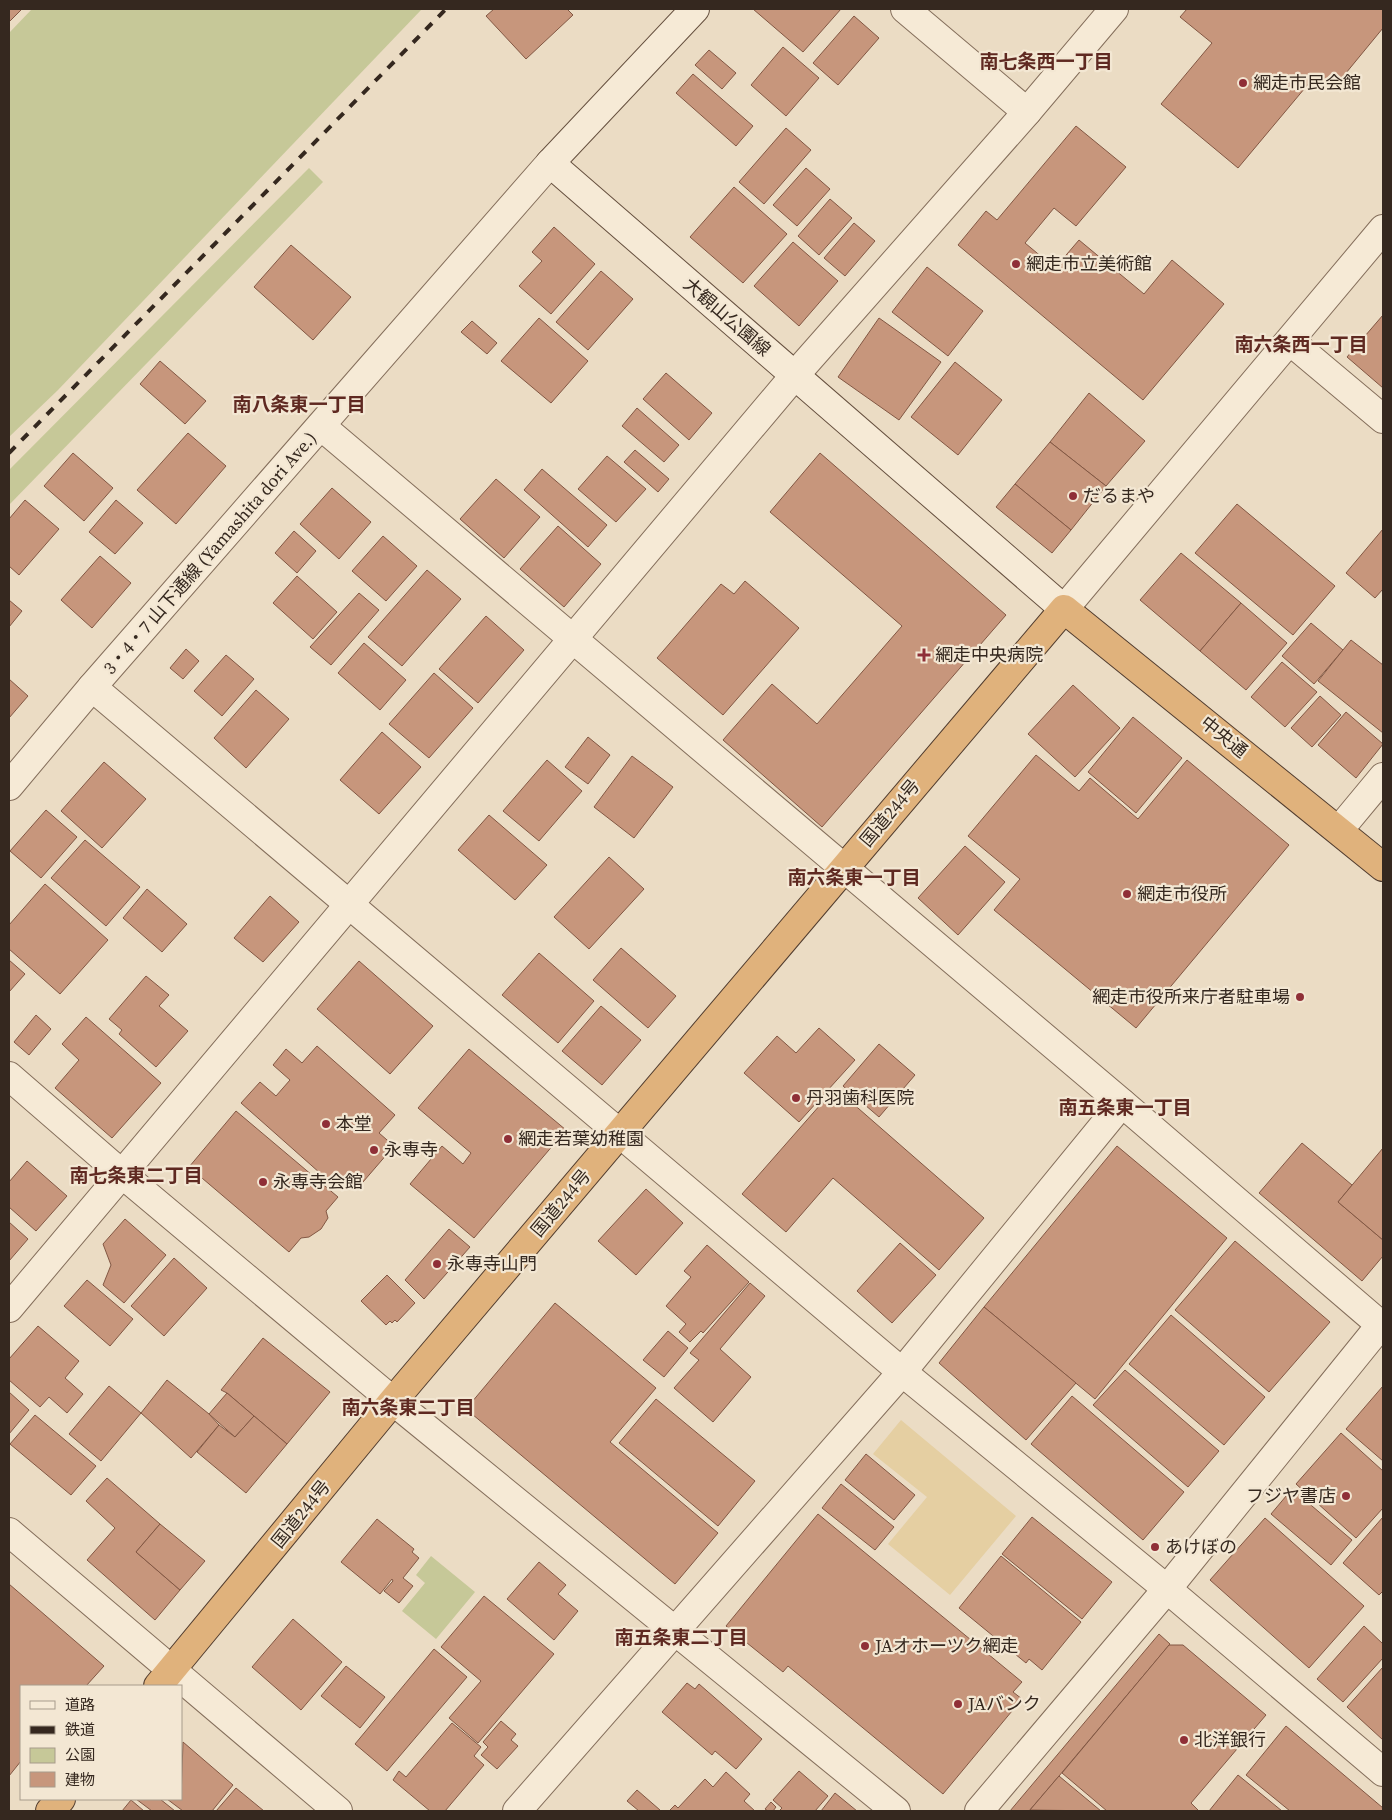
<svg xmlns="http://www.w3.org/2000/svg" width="1392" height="1820" font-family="'Source Serif 4','Noto Sans JP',serif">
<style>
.green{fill:#c6c898}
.sand{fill:#e5cfa2}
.building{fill:#c7967c;stroke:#825743}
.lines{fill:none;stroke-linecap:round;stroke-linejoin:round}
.minor-casing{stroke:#846e5b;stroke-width:30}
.tertiary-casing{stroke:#846e5b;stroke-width:30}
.secondary-casing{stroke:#66503f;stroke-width:30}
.trunk-casing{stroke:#523d2f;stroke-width:30}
.minor{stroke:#f6ead6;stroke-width:28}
.tertiary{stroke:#f6ead6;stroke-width:28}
.secondary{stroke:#f6ead6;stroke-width:28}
.trunk{stroke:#e0b27c;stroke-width:28}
.rail{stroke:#35281f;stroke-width:4;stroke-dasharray:9 9;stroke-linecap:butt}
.poi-dot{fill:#8f2f37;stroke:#f3e7d3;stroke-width:2}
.labels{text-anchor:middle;stroke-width:4.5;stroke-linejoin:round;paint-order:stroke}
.poi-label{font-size:18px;fill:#35281f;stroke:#f3e7d3;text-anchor:start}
.street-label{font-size:18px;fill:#35281f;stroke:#f3e7d3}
.neighbourhood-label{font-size:19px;font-weight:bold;fill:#5f2921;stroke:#f3e7d3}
</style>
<rect width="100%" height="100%" fill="#ebdcc4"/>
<!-- green -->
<g class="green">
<polygon points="32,9 422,9 58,390 9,437 9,33"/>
<polygon points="309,168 323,182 9,505 9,470"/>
<polygon points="431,1556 475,1592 436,1639 402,1611 425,1583 416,1575"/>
</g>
<!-- sand -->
<polygon class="sand" points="901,1420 1016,1516 950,1595 888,1544 927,1497 873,1454"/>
<!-- building -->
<g class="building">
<polygon points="9,9 22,9 9,22"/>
<polygon points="494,9 567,9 573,15 526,59 486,16"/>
<polygon points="753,9 841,9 803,52"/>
<polygon points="1187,9 1383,9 1383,28 1332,90 1315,76 1238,168 1161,104 1212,43 1180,17"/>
<polygon points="854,16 879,38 838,85 813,63"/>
<polygon points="783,47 819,78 786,116 751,85"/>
<polygon points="709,50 736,73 722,89 695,65"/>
<polygon points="693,74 753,126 736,146 676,93"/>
<polygon points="1076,126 1126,167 1076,226 1054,208 1025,243 1055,268 1079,240 1144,294 1172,260 1224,304 1143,400 958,245 986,211 997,220"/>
<polygon points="786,128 811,150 764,204 739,182"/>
<polygon points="806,168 830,189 797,226 773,205"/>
<polygon points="734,187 787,234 743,283 690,237"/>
<polygon points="830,199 852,218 819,255 798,236"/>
<polygon points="854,223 875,241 845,276 824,258"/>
<polygon points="554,227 595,264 551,314 519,286 542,261 532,252"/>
<polygon points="793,242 838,281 799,326 754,286"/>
<polygon points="291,245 351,297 313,340 254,287"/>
<polygon points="927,267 983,311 948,356 892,312"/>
<polygon points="601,271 633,299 588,350 556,322"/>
<polygon points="1383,315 1383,388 1347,357"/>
<polygon points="539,318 588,361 551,403 501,361"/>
<polygon points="879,318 941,362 899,420 838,377"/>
<polygon points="472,321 497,343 487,354 461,332"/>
<polygon points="160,361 206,401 185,424 140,384"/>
<polygon points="955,362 1002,400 958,455 911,417"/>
<polygon points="666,373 712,413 689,440 643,399"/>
<polygon points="1089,393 1145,441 1106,486 1050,442"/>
<polygon points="637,408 679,445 664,462 622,426"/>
<polygon points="188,433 226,466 176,524 137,490"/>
<polygon points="1050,442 1106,486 1071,530 1015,484"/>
<polygon points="635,450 669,479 658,492 624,462"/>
<polygon points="73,453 113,488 84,521 44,486"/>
<polygon points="820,453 1006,615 822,827 723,740 772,684 817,724 902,626 770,512"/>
<polygon points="607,456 646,489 616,522 578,489"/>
<polygon points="542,469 607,525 588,547 524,490"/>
<polygon points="496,479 540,517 504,558 460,519"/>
<polygon points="1015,484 1071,530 1052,553 996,507"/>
<polygon points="332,488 371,522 339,559 300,524"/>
<polygon points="25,500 59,529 19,575 9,566 9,519"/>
<polygon points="116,500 143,523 115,554 89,532"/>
<polygon points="1237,504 1335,586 1293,635 1195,553"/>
<polygon points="558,526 601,564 564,607 520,569"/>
<polygon points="1383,529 1383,589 1375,598 1346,573"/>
<polygon points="294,531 316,551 297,573 275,553"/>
<polygon points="383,536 417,566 386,601 352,571"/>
<polygon points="1181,553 1241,603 1200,651 1140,600"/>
<polygon points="100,556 131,583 92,628 61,600"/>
<polygon points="427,570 461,599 402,666 368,637"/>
<polygon points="297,576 337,612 313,639 273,603"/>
<polygon points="745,581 799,628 723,715 657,658 721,584 734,594"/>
<polygon points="359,593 379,610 331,665 310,647"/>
<polygon points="9,600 22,611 9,627"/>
<polygon points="1241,603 1287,643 1246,690 1200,651"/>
<polygon points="486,616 524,650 478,703 439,669"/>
<polygon points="1311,623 1343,650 1314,684 1282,656"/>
<polygon points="1351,640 1383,665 1383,733 1318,681"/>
<polygon points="364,643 406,680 380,710 338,673"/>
<polygon points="186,649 199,661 183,679 170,668"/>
<polygon points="226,655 254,679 222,716 194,691"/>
<polygon points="1282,662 1317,692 1285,727 1251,697"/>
<polygon points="434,673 473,708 429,758 389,724"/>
<polygon points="9,679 28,696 9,718"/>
<polygon points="1073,685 1120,728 1075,777 1028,734"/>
<polygon points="256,690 289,719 246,768 214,738"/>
<polygon points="1320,696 1341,715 1312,747 1291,728"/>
<polygon points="1346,712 1383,744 1356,778 1318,745"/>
<polygon points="1133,717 1182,758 1136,813 1088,772"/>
<polygon points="382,732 421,767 379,814 340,780"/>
<polygon points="588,737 610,755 588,784 565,767"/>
<polygon points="1036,755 1079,791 1090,778 1138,819 1187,760 1289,845 1136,1028 994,910 1020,879 968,836"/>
<polygon points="632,756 673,787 634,838 594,807"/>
<polygon points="547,760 582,791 539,841 503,811"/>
<polygon points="104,762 146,799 102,848 61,811"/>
<polygon points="46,810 77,837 41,878 10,851"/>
<polygon points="489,815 547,865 515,900 458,850"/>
<polygon points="85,840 140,887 106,926 51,878"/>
<polygon points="965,846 1005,882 958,935 918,898"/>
<polygon points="609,857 644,889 589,949 554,917"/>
<polygon points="45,884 108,940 60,994 9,949 9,925"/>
<polygon points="147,889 187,924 162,952 123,918"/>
<polygon points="270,896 299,922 263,962 234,938"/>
<polygon points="621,948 676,996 648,1028 593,980"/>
<polygon points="539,953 594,1001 558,1043 502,995"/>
<polygon points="9,960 25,974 9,992"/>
<polygon points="359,961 433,1026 390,1074 317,1009"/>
<polygon points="146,976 169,995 159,1006 188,1031 156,1067 119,1034 122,1030 109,1019"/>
<polygon points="601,1006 641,1040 602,1085 562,1051"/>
<polygon points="36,1015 51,1029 29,1055 14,1042"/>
<polygon points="86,1017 161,1083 112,1138 55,1088 79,1060 62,1044"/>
<polygon points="819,1028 855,1060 799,1122 744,1073 777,1036 796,1053"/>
<polygon points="879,1044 915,1075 879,1117 843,1086"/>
<polygon points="317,1046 395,1115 379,1133 394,1146 357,1189 346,1180 338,1189 241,1103 260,1082 276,1096 290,1080 273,1065 286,1049 302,1063"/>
<polygon points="469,1049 566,1130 474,1238 410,1184 442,1146 463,1164 471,1153 418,1108"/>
<polygon points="835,1088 984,1218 939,1270 833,1178 786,1232 742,1194"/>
<polygon points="236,1111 338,1197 326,1211 328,1218 321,1229 309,1237 301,1238 289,1252 189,1167"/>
<polygon points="1302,1143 1352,1185 1338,1202 1383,1240 1383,1256 1362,1281 1259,1193"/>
<polygon points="1117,1146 1227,1238 1095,1399 984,1307"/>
<polygon points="1383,1148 1383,1240 1338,1202"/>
<polygon points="27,1161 67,1196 36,1231 9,1207 9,1182"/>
<polygon points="646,1189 683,1223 636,1275 598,1241"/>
<polygon points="125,1219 166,1255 124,1303 103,1285 111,1265 103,1244"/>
<polygon points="9,1222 28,1239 9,1261"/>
<polygon points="449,1229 470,1247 424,1299 405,1280"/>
<polygon points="1235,1241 1330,1322 1269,1392 1175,1310"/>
<polygon points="900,1243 936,1275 892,1323 857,1291"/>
<polygon points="707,1245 749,1282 703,1333 701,1331 690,1342 679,1332 686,1324 666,1306 691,1277 684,1271"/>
<polygon points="174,1258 207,1288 164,1336 131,1306"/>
<polygon points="387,1275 415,1303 397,1322 395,1320 392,1323 390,1321 386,1325 361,1301"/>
<polygon points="87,1280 133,1319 110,1346 64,1306"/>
<polygon points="750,1283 765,1296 720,1349 751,1377 713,1422 674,1388 699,1360 690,1353"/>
<polygon points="555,1303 656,1388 610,1442 718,1533 675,1584 466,1409"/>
<polygon points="984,1307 1076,1383 1026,1440 939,1363"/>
<polygon points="1171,1315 1265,1397 1224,1445 1129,1364"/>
<polygon points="38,1326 79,1361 65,1378 83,1394 67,1413 49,1397 40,1407 9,1380 9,1359"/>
<polygon points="668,1331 688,1348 664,1377 643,1360"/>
<polygon points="263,1338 330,1392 287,1444 227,1393 221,1390"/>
<polygon points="1125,1370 1219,1451 1188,1487 1093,1405"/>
<polygon points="167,1380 209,1414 219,1425 191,1458 141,1413"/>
<polygon points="109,1386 141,1413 101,1461 69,1434"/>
<polygon points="1383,1386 1383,1461 1346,1429"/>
<polygon points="9,1392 29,1410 9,1434"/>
<polygon points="227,1393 254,1416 235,1437 209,1414"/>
<polygon points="1072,1396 1184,1492 1143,1540 1031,1444"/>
<polygon points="656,1399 755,1481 718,1526 619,1443"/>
<polygon points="35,1415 96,1466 71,1495 10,1444"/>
<polygon points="254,1416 287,1444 246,1493 197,1452 219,1425 235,1437"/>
<polygon points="1341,1433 1383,1471 1383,1508 1356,1538 1296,1484"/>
<polygon points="866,1454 915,1495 894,1520 845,1480"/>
<polygon points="107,1478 160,1524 136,1552 180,1590 155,1620 87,1560 115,1528 86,1501"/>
<polygon points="841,1484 894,1527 875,1550 822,1508"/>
<polygon points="1292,1489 1352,1540 1331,1565 1271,1514"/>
<polygon points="818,1514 1022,1682 1013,1692 1022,1699 943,1794 788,1666 783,1672 726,1626"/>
<polygon points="1032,1517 1112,1582 1082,1619 1002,1554"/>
<polygon points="1383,1517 1383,1591 1379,1595 1343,1563"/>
<polygon points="1265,1518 1364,1606 1309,1668 1210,1580"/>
<polygon points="377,1519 414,1549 412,1552 419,1558 403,1578 413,1586 399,1603 384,1591 393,1581 392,1579 380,1594 341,1562"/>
<polygon points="160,1524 205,1561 180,1590 136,1552"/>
<polygon points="1001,1556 1081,1622 1042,1670 1029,1659 1026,1663 959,1608"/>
<polygon points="539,1562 566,1585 558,1594 578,1611 554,1640 507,1599"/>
<polygon points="9,1584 104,1666 86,1686 21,1686 21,1761 9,1776"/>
<polygon points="484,1596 554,1654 478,1743 449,1718 481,1681 441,1647"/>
<polygon points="293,1619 342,1662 301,1710 252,1667"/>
<polygon points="1364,1626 1383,1644 1383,1658 1343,1702 1317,1679"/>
<polygon points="1159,1634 1170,1644 1059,1776 1029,1811 1010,1811"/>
<polygon points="1169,1645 1183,1645 1266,1715 1191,1803 1199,1811 1107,1811 1062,1773"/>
<polygon points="434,1649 467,1677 387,1771 355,1744"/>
<polygon points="346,1666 385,1697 360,1728 321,1696"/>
<polygon points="1383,1667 1383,1740 1347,1707"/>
<polygon points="687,1683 695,1689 699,1684 762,1739 736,1769 715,1751 712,1755 662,1712"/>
<polygon points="501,1721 516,1734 511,1740 518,1746 497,1769 481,1755 488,1747 483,1742"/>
<polygon points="452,1723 481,1747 474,1756 484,1765 445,1811 430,1811 393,1780 399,1771 406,1777"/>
<polygon points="1286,1726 1383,1808 1383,1811 1290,1811 1246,1775"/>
<polygon points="183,1742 233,1785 212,1811 183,1811 167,1799 181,1799"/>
<polygon points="799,1771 828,1796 815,1811 779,1811 782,1808 773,1800"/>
<polygon points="726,1772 750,1794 744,1801 755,1811 669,1811 675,1805 678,1808 705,1779 713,1787"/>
<polygon points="1238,1775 1282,1811 1209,1811"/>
<polygon points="1059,1776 1101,1811 1030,1810"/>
<polygon points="236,1788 264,1811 216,1811"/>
<polygon points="637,1790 660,1810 659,1811 639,1811 627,1801"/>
<polygon points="835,1793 857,1811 821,1811"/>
<polygon points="136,1799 160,1799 175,1811 152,1811"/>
<polygon points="131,1800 144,1811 122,1811"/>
<polygon points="771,1802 776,1807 773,1811 768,1811 765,1809"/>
</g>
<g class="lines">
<!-- minor casing -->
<g class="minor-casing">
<g id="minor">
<polyline points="905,9 1027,112"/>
<polyline points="1290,341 1383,419"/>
<polyline points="321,426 1122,1103 1383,1327"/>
<polyline points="92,687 902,1372 1167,1589 1383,1772"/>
<polyline points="1339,830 1383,777"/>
<polyline points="9,1308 795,375 1027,112 1114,9"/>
<polyline points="393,1401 896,1811"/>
<polyline points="9,1532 338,1811"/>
<polyline points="517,1811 902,1372 1122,1103"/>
<polyline points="979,1811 1167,1589 1383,1322"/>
</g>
</g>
<!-- tertiary casing -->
<g class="tertiary-casing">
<g id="tertiary">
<polyline points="1064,609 1383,229"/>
<polyline points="9,786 92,687 550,163"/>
<polyline points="9,1076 122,1174 393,1401"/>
</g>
</g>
<!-- secondary casing -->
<g class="secondary-casing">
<polyline id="secondary" points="695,9 550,163 1064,609"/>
</g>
<!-- trunk casing -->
<g class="trunk-casing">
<g id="trunk">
<polyline points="158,1686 393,1401 1064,609 1383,867"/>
<polyline points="50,1811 61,1799"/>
</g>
</g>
<!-- minor -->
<use href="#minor" class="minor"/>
<!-- tertiary -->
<use href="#tertiary" class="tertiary"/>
<!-- secondary -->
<use href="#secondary" class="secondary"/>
<!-- trunk -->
<use href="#trunk" class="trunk"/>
<!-- rail -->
<polyline class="rail" points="9,453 446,9"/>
</g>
<!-- markers -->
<g class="poi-dot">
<circle cx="1243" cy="83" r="5"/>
<circle cx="1016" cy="264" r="5"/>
<circle cx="1073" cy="496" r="5"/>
<path d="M921.5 647.5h5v5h5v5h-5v5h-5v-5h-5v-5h5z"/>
<circle cx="1127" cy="894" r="5"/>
<circle cx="1300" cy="997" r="5"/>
<circle cx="796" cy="1098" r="5"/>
<circle cx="326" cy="1124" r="5"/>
<circle cx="508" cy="1139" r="5"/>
<circle cx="374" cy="1150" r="5"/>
<circle cx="263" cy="1182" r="5"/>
<circle cx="437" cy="1264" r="5"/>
<circle cx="1346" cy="1496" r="5"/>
<circle cx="1155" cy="1547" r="5"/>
<circle cx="865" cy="1646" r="5"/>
<circle cx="958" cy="1704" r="5"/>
<circle cx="1184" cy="1740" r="5"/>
</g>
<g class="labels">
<!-- poi labels -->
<g class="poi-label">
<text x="1253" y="89">網走市民会館</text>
<text x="1026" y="270">網走市立美術館</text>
<text x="1083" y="502">だるまや</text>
<text x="935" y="661">網走中央病院</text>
<text x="1137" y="900">網走市役所</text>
<text x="1290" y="1003" text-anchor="end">網走市役所来庁者駐車場</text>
<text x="806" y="1104">丹羽歯科医院</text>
<text x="336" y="1130">本堂</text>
<text x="518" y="1145">網走若葉幼稚園</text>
<text x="384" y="1156">永専寺</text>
<text x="273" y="1188">永専寺会館</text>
<text x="447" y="1270">永専寺山門</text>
<text x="1336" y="1502" text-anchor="end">フジヤ書店</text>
<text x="1165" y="1553">あけぼの</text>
<text x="875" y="1652">JAオホーツク網走</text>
<text x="968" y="1710">JAバンク</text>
<text x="1194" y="1746">北洋銀行</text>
</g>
<!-- street labels -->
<g class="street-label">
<text transform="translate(727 317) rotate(41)" y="6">大観山公園線</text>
<text transform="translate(210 553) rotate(-49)" y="6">3・4・7 山下通線 (Yamashita dori Ave.)</text>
<text transform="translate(1224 737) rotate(39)" y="6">中央通</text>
<text transform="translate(890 813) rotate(-50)" y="6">国道244号</text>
<text transform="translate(561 1203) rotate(-50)" y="6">国道244号</text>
<text transform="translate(301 1514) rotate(-51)" y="6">国道244号</text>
</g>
<!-- neighbourhood labels -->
<g class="neighbourhood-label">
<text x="1046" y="68">南七条西一丁目</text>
<text x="1301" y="351">南六条西一丁目</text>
<text x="299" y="411">南八条東一丁目</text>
<text x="854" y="884">南六条東一丁目</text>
<text x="1125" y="1114">南五条東一丁目</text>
<text x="136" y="1182">南七条東二丁目</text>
<text x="408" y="1414">南六条東二丁目</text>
<text x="681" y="1644">南五条東二丁目</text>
</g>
</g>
<!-- border -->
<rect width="1392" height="1820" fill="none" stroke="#35281f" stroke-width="20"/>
<!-- legend -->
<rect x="20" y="1685" width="162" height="115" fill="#f3e7d3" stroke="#a79b8b"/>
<rect x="30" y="1701" width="25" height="8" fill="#f6ead6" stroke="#a79b8b"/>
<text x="65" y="1710" font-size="15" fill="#35281f">道路</text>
<rect x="30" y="1726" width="25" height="8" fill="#35281f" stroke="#a79b8b"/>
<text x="65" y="1735" font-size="15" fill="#35281f">鉄道</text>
<rect x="30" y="1748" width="25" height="15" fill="#c6c898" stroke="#a79b8b"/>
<text x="65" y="1760" font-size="15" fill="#35281f">公園</text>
<rect x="30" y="1772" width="25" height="15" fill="#c7967c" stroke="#a79b8b"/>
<text x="65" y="1785" font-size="15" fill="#35281f">建物</text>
</svg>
